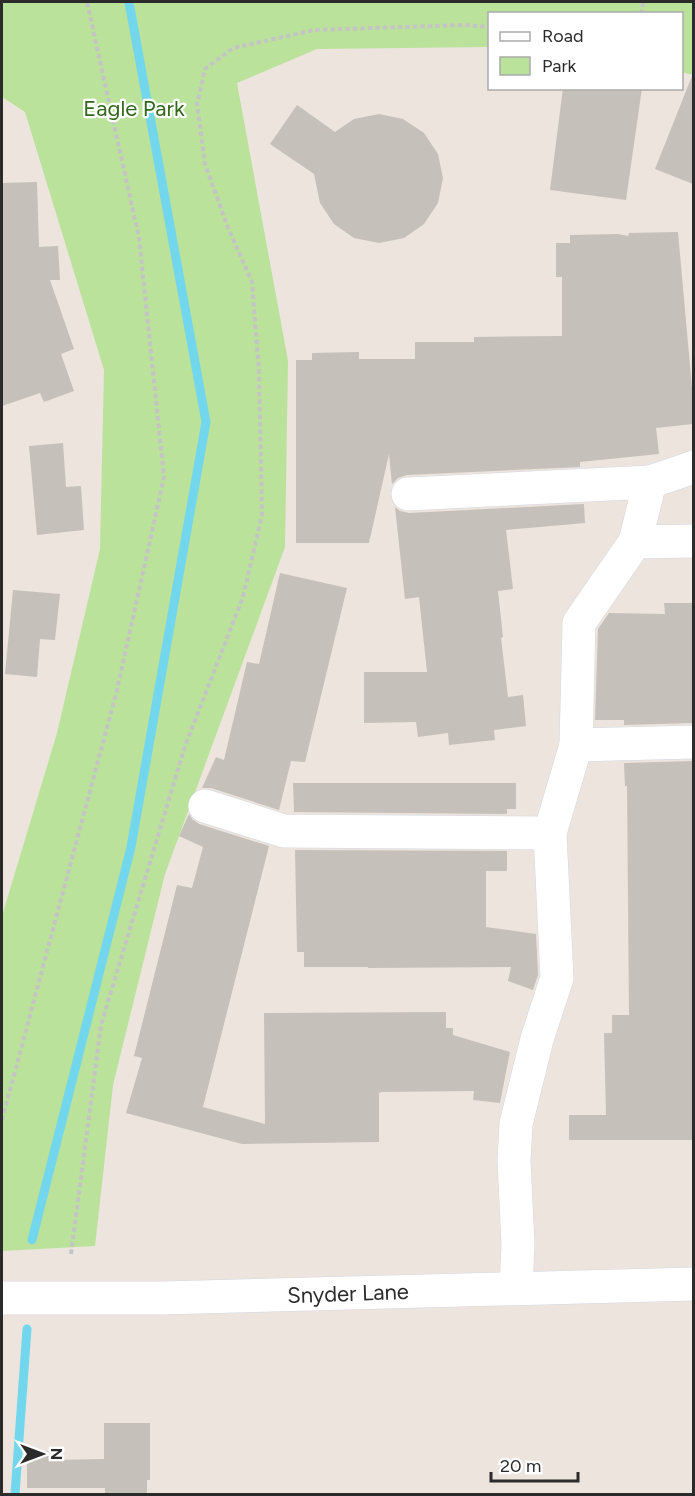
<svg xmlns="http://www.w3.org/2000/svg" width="695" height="1496" font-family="Figtree,sans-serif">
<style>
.green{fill:#bae29b}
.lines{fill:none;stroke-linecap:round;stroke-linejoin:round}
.stream{stroke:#72d7ec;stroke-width:9}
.building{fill:#c5c0b9}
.minor-casing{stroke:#d2d7e3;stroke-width:34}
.path{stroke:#c4c4c4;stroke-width:4;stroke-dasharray:4.5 3;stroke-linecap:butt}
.minor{stroke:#fff;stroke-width:33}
.labels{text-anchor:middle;stroke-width:4.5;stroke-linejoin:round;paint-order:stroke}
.park-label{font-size:22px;fill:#32671c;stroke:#fff}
.street-label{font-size:22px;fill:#2b2b2b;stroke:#fff}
</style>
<rect width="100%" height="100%" fill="#ece4dd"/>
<!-- green -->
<polygon class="green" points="2,2 694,2 693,75 682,72 682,14 490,14 489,47 317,49 237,83 288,361 285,547 165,874 113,1085 95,1246 2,1251 2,916 57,733 100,549 104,370 25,112 2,97"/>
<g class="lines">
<!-- stream -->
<g class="stream">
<polyline points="32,1240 131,847 206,422 129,2"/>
<polyline points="15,1494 27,1329"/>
</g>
</g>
<!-- building -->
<g class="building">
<polygon points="692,76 693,76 693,184 655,169"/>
<polygon points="563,88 642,88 626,200 550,190"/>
<polygon points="297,105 335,132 354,119 379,114 403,119 424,133 438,154 443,178 438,203 424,224 404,238 379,243 354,238 334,224 320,203 314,174 270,144"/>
<polygon points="37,182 39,247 58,246 60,280 50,280 74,349 61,354 74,391 44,402 40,393 2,406 2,183"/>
<polygon points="678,232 693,399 693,424 656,428 659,454 580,462 580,467 407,475 398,478 392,484 389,454 369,543 296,543 296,360 312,360 312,353 359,352 359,359 415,359 415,342 474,342 474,337 562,336 562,277 556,277 556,243 570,243 570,235 618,234 628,236 629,233"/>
<polygon points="63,443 66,487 81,486 84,530 37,535 29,446"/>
<polygon points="584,504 585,523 506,530 513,589 498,591 503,637 501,638 508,697 523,695 526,726 494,730 495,740 449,745 448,733 418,737 416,722 364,723 364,672 427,672 419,597 405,599 395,507 400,511 409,513"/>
<polygon points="280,573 347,588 305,762 291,761 279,810 211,788 202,788 216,757 224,760 247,662 259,664"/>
<polygon points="13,590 60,594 55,640 40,639 37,677 5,674"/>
<polygon points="664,603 693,603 693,723 624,725 624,720 595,720 598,629 609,613 665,614"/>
<polygon points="693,761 693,1140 569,1140 569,1115 606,1115 604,1033 612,1033 612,1015 629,1015 627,786 625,786 624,763"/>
<polygon points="293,783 516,783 516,809 507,809 507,814 294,812"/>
<polygon points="189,814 192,819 199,824 269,846 203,1107 265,1124 264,1013 446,1012 446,1028 453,1028 453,1035 510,1052 500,1103 473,1100 474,1091 382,1092 379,1093 379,1142 242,1144 126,1113 142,1058 134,1056 177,885 192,888 203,847 179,836"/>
<polygon points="295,850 507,851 507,871 486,871 486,927 536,934 538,975 533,990 508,981 511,967 368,968 368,967 304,967 304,952 297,952"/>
<polygon points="104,1423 150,1423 150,1480 147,1480 147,1494 105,1494 105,1488 27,1488 27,1451 52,1451 52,1460 104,1459"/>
</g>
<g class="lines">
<!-- minor casing -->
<g class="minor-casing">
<g id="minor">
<polyline points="694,467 650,482 635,542 694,541"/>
<polyline points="408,494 650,482"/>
<polyline points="635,542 579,623 576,745 694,742"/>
<polyline points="205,806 284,831 550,833 576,745"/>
<polyline points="516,1288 518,1245 514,1160 516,1124 537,1039 557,978 550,833"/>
<polyline points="2,1298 162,1298 694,1284"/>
</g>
</g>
<!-- path -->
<g class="path">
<polyline points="641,14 643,2"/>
<polyline points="2,1120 117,690 164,477 139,238 87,2"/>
<polyline points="71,1254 101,1025 185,746 243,597 262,515 259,372 252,282 227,225 205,164 197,104 205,69 233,48 314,30 464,25 490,27"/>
</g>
<!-- minor -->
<use href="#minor" class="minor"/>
</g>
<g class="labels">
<!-- park labels -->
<g class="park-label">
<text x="134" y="116">Eagle Park</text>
</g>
<!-- street labels -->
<g class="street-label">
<text transform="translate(348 1293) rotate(-2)" y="8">Snyder Lane</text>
</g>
</g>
<!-- border -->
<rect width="695" height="1496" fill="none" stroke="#2b2b2b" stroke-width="6"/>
<!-- legend -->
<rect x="488" y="12" width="195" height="78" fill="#ffffff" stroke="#aaaaaa" stroke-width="1.5"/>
<rect x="500" y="32" width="30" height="9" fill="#ffffff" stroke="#aaaaaa" stroke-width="1.5"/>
<text x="542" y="42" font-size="18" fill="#2b2b2b">Road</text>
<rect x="500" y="57" width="30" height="18" fill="#bae29b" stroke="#aaaaaa" stroke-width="1.5"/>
<text x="542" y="72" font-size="18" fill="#2b2b2b">Park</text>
<!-- north arrow -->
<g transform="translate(42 1454) rotate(90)" stroke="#ffffff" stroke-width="4.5" paint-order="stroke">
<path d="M0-4.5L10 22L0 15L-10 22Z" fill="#2b2b2b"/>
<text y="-9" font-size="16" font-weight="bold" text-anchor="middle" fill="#2b2b2b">N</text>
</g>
<!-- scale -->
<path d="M491 1472v9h87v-9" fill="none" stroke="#2b2b2b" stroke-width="3"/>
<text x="500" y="1472" font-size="18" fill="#2b2b2b" stroke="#ffffff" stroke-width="4.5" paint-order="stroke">20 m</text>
</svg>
